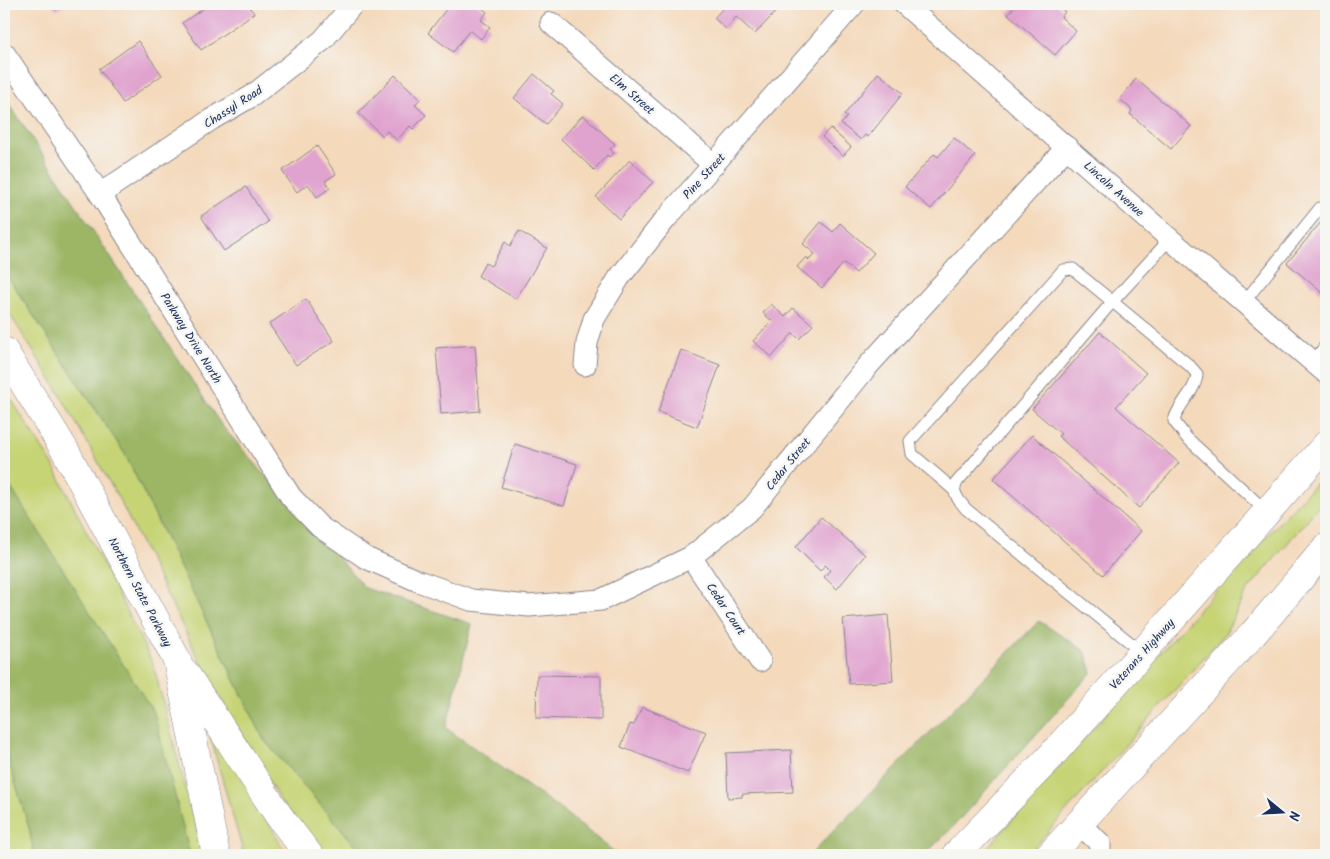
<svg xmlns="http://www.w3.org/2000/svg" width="1330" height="859" font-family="Kalam,sans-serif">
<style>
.green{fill:#c6d475;stroke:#70826a}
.forest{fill:#9cb666;stroke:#5c7262}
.building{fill:#e0a3cf}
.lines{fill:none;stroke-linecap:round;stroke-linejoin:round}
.service-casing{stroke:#88848c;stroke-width:13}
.minor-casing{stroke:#88848c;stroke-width:23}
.primary-casing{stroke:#88848c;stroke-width:29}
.motorway-casing{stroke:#88848c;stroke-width:29}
.service{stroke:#fff;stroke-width:11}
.minor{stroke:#fff;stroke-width:21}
.primary{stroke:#fff;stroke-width:28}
.motorway{stroke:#fff;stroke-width:28}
.labels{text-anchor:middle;stroke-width:5;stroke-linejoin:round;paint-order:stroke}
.street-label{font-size:12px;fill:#1b2f5e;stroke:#f6f6f2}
</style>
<rect width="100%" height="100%" fill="#f6f6f2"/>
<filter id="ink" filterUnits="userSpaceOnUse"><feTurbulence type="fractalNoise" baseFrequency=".02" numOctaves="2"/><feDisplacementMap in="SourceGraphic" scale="10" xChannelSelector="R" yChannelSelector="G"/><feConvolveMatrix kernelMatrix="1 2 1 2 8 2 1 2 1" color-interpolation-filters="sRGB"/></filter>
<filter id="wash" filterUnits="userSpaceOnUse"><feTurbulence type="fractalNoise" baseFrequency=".0096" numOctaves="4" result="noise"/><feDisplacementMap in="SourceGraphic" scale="20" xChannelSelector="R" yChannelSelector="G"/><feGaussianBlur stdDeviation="1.12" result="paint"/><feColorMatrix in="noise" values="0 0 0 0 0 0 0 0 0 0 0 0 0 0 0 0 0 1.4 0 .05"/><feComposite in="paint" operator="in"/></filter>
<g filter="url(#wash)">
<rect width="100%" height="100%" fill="#f4d9bb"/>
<!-- green -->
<g class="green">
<polygon points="4,271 125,454 264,740 364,855 326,855 280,801 203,667 120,501 57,389 4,305"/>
<polygon points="4,388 53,465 153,664 203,855 8,855 4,837"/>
<polygon points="1326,480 1325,499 1247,591 1225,634 1027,855 981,855 1209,598 1316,483"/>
<polygon points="218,734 287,855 244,855 210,736"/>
</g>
<!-- forest -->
<g class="forest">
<polygon points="4,96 222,426 365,588 472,624 446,728 560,809 618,855 364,855 264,740 125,454 4,271"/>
<polygon points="4,477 154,713 190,855 34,855 29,828 4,746"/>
<polygon points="1039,621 1085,651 1092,672 950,830 924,855 810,855"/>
</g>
<g id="blocks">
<!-- building -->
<g class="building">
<polygon points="52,4 66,4 56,10"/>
<polygon points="210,4 247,4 254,13 201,50 182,23"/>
<polygon points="450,4 477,4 487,12 481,20 490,27 481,39 470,30 453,52 428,33"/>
<polygon points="723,4 783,4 755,34 736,17 726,29 714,18 725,6"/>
<polygon points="1017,4 1056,4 1065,12 1061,17 1076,31 1055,55 1008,14"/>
<polygon points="138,41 162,75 123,103 99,69"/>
<polygon points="878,73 903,93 868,137 865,135 861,140 841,124 847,117 844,115"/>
<polygon points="534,74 554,91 551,94 563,104 546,124 514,98"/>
<polygon points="395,75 420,99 415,105 426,115 413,129 410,126 397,140 387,131 383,136 358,113"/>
<polygon points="1136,79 1191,126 1171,149 1130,114 1132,110 1120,99"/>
<polygon points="583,115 615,144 610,149 614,153 609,157 607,155 594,170 561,139"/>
<polygon points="830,128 851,147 843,156 822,137"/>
<polygon points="954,138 975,156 931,209 905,187 934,154 938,157"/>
<polygon points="317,146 336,174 325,181 330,188 317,197 308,184 297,192 282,171"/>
<polygon points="630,160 653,182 619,219 596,197"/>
<polygon points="246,187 268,222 224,251 201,216"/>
<polygon points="1326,216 1326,296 1287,263"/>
<polygon points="821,222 833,232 840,223 874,253 856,273 844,263 822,288 797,267 806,257 809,260 815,254 803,244"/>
<polygon points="519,231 547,248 516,299 478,276 485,263 491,266 505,242 510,246"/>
<polygon points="306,299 334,341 296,365 269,324"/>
<polygon points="771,304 785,317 793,308 813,325 799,339 793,333 772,357 753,341 772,321 763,313"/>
<polygon points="1100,332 1146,373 1116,407 1179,463 1139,508 1058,436 1061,434 1032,409"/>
<polygon points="475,345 480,411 441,414 436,348"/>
<polygon points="681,350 720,365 697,427 658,412"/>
<polygon points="1032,435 1141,531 1103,575 993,479"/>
<polygon points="515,444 577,464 564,506 501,487"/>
<polygon points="821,517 865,555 837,589 824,577 830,570 825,565 820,571 796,547"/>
<polygon points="888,615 893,681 849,684 843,619"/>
<polygon points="537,675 601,676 601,720 536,718"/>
<polygon points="642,707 706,732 688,773 621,747 630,724 634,725"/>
<polygon points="791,750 793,792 742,794 742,797 728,798 726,753"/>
</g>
</g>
</g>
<g filter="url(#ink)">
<use href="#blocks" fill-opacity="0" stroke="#88848c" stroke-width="1"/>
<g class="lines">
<!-- service casing -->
<g class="service-casing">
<g id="service">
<polyline points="1244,302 1320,208"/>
<polyline points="1313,362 1326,345"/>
<path d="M954 490 912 454 910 441 1063 270 1073 269 1190 366 1197 374C1196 392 1178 403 1174 421L1186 437 1267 512"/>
<polyline points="1143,653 966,509 958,499 954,490 957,482 1113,301 1170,239"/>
</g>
</g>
<!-- minor casing -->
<g class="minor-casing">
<g id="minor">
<polyline points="904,4 1170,239 1326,373"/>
<polyline points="551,23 714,165"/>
<polyline points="4,53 100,194 291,497 320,527 366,558 418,581 471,600 529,606 601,600 691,557 752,508 866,368 1067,147"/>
<polyline points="100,194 212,119 252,96 323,40 353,4"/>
<polyline points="585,365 587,343 594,319 619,278 664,221 854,4"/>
<polyline points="691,557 760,661"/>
<polyline points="1079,824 1100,843 1100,855"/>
</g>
</g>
<!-- primary casing -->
<g class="primary-casing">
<g id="primary">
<polyline points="956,855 1051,756 1326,445"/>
<polyline points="1050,855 1253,634 1326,548"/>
</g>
</g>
<!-- motorway casing -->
<g class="motorway-casing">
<g id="motorway">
<polyline points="4,351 66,452 177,660 216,855"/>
<polyline points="185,673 279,816 309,855"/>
</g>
</g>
<!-- service -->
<use href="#service" class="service"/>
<!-- minor -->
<use href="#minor" class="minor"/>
<!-- primary -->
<use href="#primary" class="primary"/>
<!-- motorway -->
<use href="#motorway" class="motorway"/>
</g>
</g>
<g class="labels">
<!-- street labels -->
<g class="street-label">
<text transform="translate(632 94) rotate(41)" y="4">Elm Street</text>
<text transform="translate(233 107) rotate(-33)" y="4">Chassyl Road</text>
<text transform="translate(704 176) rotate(-48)" y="4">Pine Street</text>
<text transform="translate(1114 189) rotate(42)" y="4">Lincoln Avenue</text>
<text transform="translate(191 338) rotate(58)" y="4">Parkway Drive North</text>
<text transform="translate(788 464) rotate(-51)" y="4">Cedar Street</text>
<text transform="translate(140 592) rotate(62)" y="4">Northern State Parkway</text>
<text transform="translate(726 609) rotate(56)" y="4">Cedar Court</text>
<text transform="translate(1142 654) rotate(-48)" y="4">Veterans Highway</text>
</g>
</g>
<!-- margin -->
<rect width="1330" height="859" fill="none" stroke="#f6f6f2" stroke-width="20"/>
<!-- north arrow -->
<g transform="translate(1282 812) rotate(108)" stroke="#f6f6f2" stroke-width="4" paint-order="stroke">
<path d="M0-4L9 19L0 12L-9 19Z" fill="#1b2f5e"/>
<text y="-8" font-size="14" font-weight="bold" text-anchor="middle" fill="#1b2f5e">N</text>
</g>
</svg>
